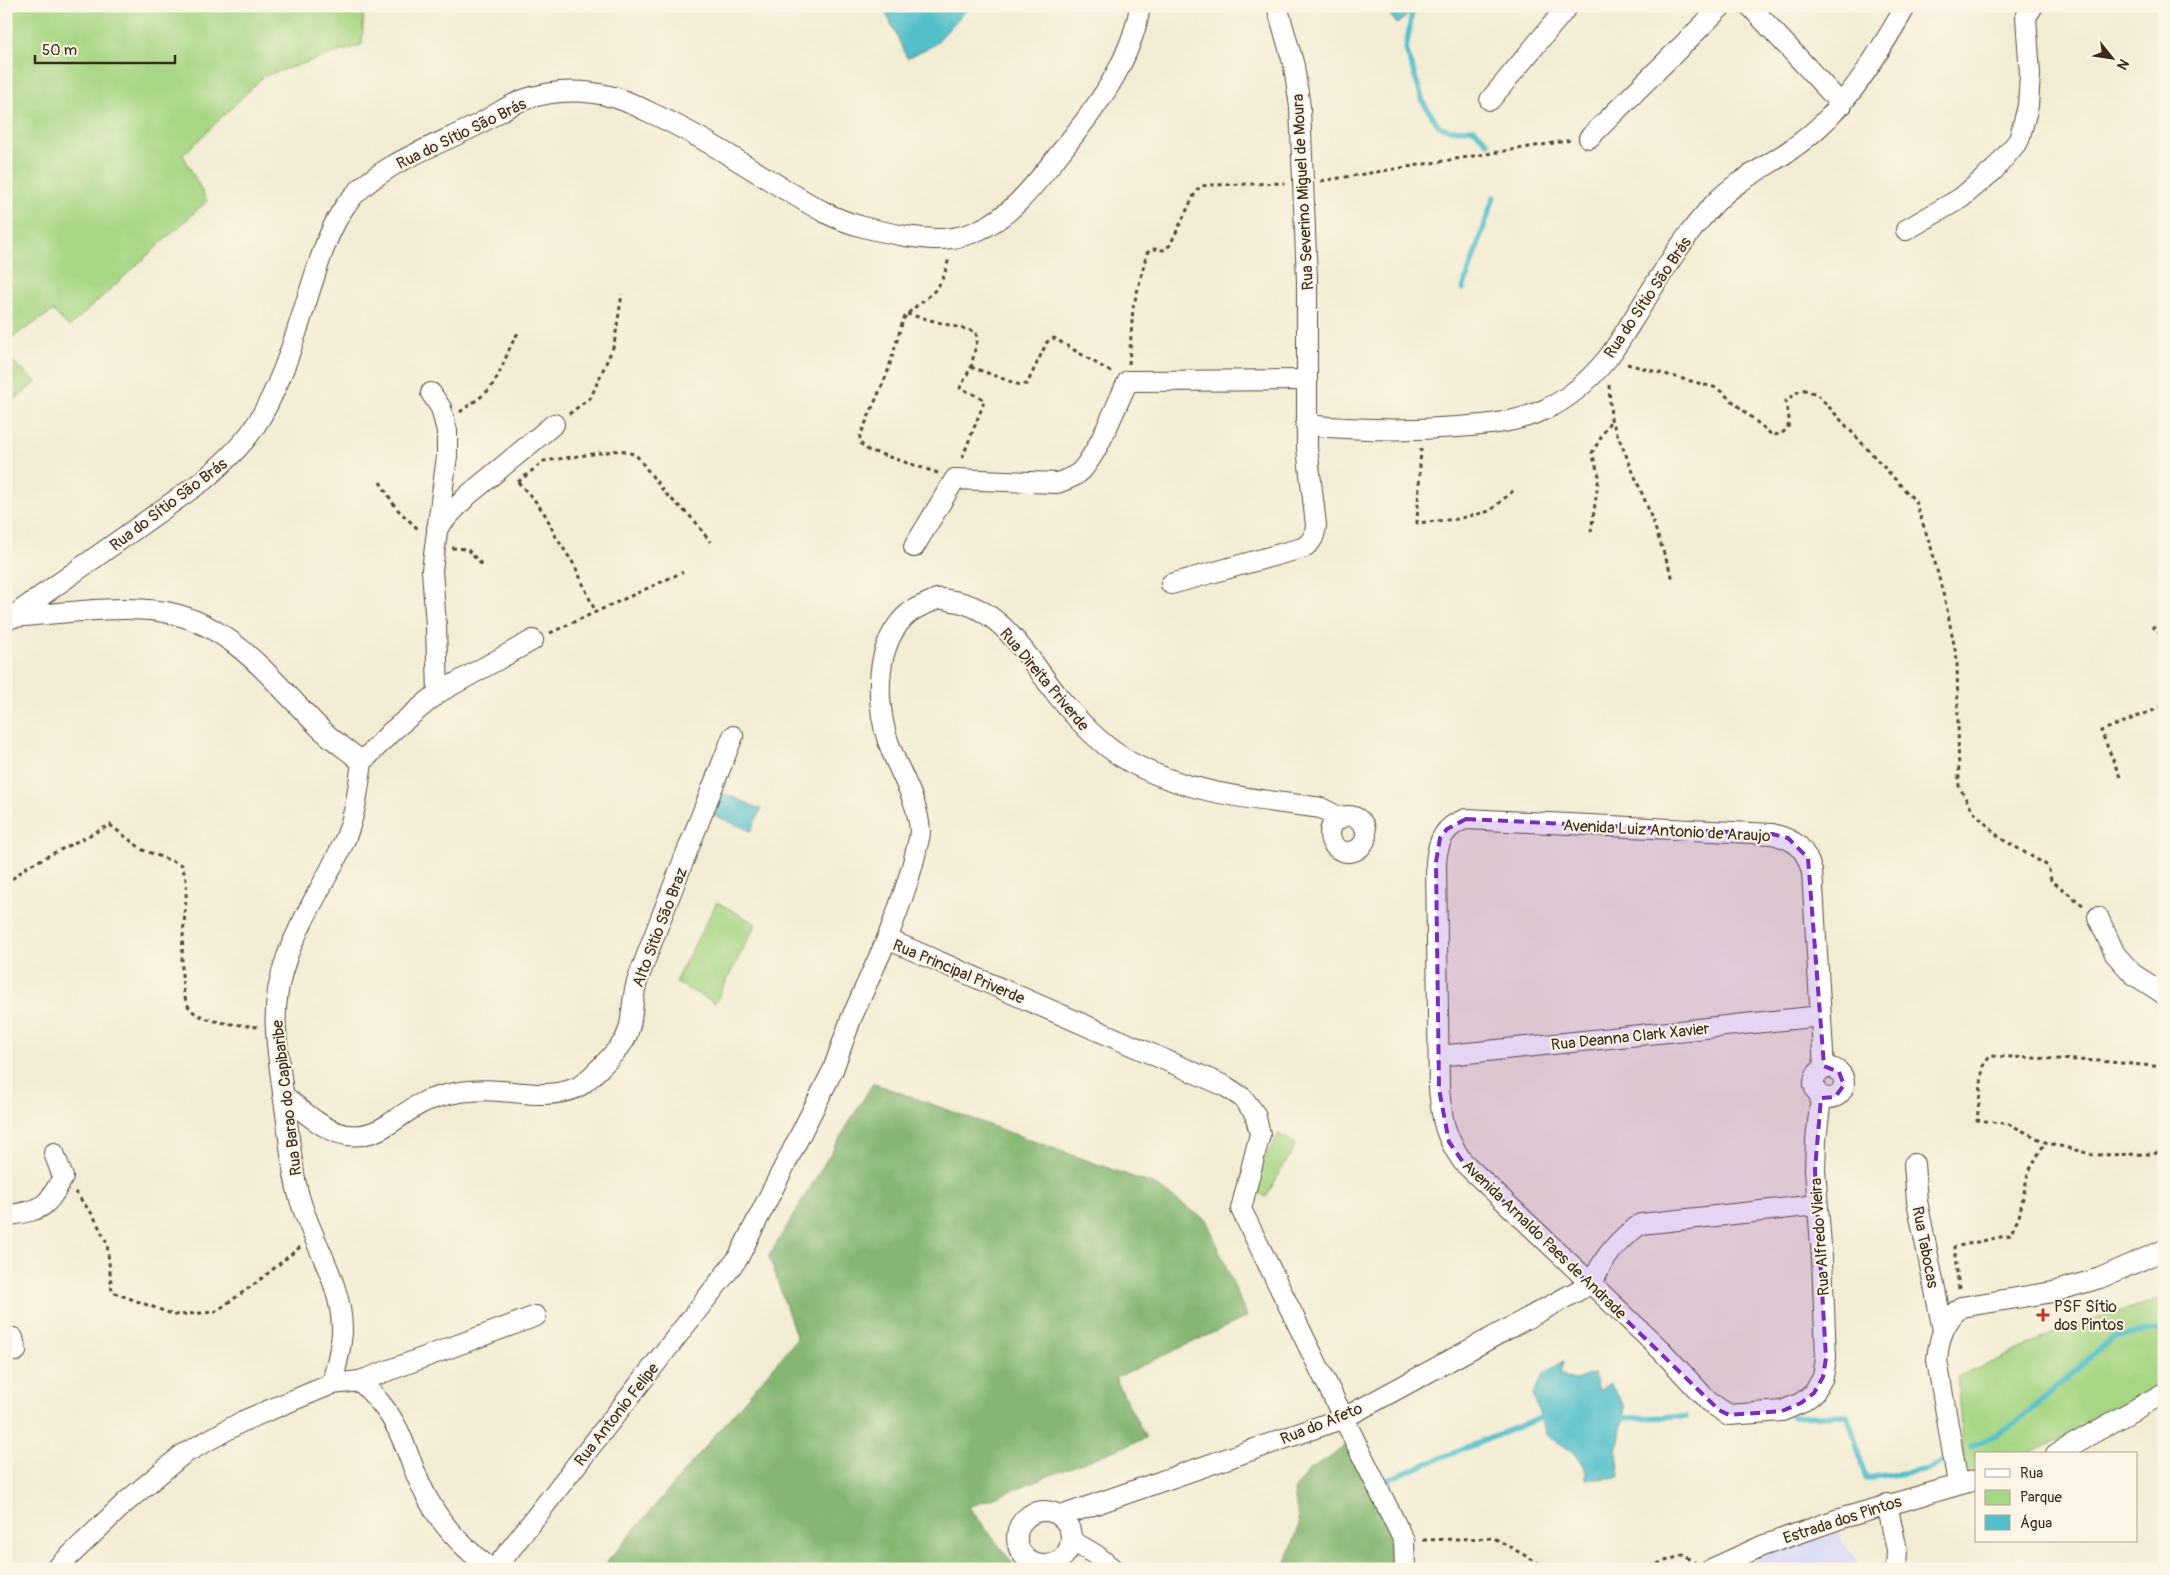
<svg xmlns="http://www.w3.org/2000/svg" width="2170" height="1575" font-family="Pangolin,sans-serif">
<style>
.built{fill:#d5d8f9}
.green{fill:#a7d684;stroke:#718051}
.forest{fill:#85b772;stroke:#607048}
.water{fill:#52bfcb;stroke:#467474}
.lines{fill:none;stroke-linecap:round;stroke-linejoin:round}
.stream{stroke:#52bfcb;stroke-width:5.5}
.minor-casing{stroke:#574739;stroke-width:22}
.path{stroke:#574739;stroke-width:3;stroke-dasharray:4 4;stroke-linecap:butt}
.minor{stroke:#fff;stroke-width:20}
.marked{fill:#7b2cbf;fill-opacity:0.2;stroke:#7b2cbf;stroke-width:4;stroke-dasharray:10 6;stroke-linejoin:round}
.poi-dot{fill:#c8321e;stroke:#fcf5e5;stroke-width:2}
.labels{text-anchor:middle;stroke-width:4;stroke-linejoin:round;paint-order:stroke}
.street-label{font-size:16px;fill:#3b2a1e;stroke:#fcf5e5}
.poi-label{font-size:16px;fill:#3b2a1e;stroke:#fcf5e5;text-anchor:start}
</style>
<rect width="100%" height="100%" fill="#fcf5e5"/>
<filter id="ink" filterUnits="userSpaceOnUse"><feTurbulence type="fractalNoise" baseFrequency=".02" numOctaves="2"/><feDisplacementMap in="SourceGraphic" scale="10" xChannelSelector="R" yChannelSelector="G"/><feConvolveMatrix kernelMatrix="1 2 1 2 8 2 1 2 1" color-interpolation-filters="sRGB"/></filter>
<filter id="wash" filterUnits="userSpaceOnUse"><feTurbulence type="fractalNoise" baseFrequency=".0096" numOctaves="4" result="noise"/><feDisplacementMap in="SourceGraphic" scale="20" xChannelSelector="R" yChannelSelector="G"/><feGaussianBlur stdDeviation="1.12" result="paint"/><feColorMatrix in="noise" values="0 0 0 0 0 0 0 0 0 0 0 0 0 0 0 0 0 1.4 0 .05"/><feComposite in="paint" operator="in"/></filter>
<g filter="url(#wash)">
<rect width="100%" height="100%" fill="#f3ecd4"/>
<!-- built -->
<polygon class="built" points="1839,1532 1846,1550 1858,1560 1856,1569 1742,1569 1767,1554"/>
<!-- green -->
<g class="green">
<polygon points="6,6 364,6 362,45 264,76 183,155 207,201 69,327 53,311 6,341"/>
<polygon points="6,355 36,382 6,406"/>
<polygon points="717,902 756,924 715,1003 675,982"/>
<polygon points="1279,1134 1296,1144 1266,1197 1248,1186"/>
<polygon points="2164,1298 2164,1384 2068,1437 2024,1454 1976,1454 1976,1472 1965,1476 1957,1378 2069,1327"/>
</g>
<!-- forest -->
<g class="forest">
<polygon points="873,1083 1155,1185 1207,1221 1247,1317 1115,1378 1146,1438 969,1507 1017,1569 610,1569 607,1562 797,1339 769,1256"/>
<polygon points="1347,1444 1414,1569 1286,1569 1286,1562 1299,1527 1294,1491 1309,1469 1328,1459"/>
</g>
<!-- water -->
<g class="water">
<polygon points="883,6 970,6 934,45 907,58"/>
<polygon points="1383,6 1408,6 1412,12 1397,24"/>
<polygon points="723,793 761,809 751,831 713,815"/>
<path d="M1563 1362 1560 1374 1576 1381 1594 1373 1598 1391 1610 1383 1625 1407 1617 1452 1620 1477 1586 1480C1588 1456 1563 1446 1546 1435L1533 1394 1545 1372Z"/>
</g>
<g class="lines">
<!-- stream -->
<g class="stream">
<polyline points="1408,6 1412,12 1406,49 1424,104 1439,126 1451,130 1474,129 1488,143"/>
<polyline points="1463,289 1494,197"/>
<polyline points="1792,1417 1848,1415 1866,1479 1929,1469 1945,1460"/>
<polyline points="1618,1418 1686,1417"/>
<polyline points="1971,1447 2016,1423 2114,1336 2164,1329"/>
<polyline points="1389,1483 1389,1479 1540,1418 1546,1418"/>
</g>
</g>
</g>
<g filter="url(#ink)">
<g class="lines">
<!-- minor casing -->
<g class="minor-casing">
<g id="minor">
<polyline points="1750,6 1842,105"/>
<polyline points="1490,100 1568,6"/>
<polyline points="1589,138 1722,6"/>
<polyline points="1906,230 1961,198 1994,170 2019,140 2028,106 2030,74 2026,17 2033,6"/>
<polyline points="431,393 441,408 447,431 447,456 432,570 436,626 438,693"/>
<path d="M1306 425C1357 430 1406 431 1457 427 1488 425 1518 422 1546 409 1569 399 1591 378 1607 359 1615 349 1622 337 1629 326 1656 284 1681 238 1716 202 1738 179 1767 167 1793 148 1845 112 1875 59 1906 6"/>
<polyline points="437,528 467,496 554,424"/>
<path d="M914 547 955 479 1057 483C1065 480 1074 478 1081 471 1100 450 1115 407 1128 381L1307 380"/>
<path d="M1171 584 1302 548C1312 543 1315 536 1316 525L1307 448V280L1300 107 1294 66 1277 6"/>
<path d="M13 617C57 614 115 605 158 611 232 620 273 683 323 731 335 742 349 751 362 762"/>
<path d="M6 621 204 480C222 464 240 448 254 428 281 387 295 337 310 290 319 262 328 231 345 206 375 165 434 147 477 125 492 117 507 106 523 100 552 90 583 89 613 97 625 100 637 106 649 112 710 139 765 180 824 212 848 225 878 231 905 236 933 240 955 242 981 229 1012 215 1035 184 1056 158 1092 113 1131 65 1140 6"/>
<polyline points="362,762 391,732 438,693 533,640"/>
<circle cx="1348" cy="834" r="18"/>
<polyline points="2098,917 2115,954 2133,974 2164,994"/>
<path d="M887 939C898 910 909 882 916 851 917 845 920 838 920 831 918 802 903 779 892 752 880 723 876 685 884 654 890 633 902 614 921 606 926 604 932 601 937 599 942 598 948 600 953 601 1004 608 1032 665 1062 701 1081 724 1103 747 1130 762 1188 794 1256 799 1321 808L1331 813 1339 819"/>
<polyline points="1439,1056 1821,1016"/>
<circle cx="1829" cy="1083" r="15"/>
<path d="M283 1095C317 1122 345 1153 389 1124 405 1114 418 1102 438 1097 458 1091 480 1089 501 1091 527 1093 551 1098 576 1088 586 1084 617 1051 624 1041 635 1022 630 999 638 979 668 897 701 817 733 736"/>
<path d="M1821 1097 1816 1140 1815 1170 1822 1258 1826 1358 1823 1377 1814 1393 1801 1403 1782 1411 1729 1415 1709 1402 1662 1351 1463 1162C1444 1135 1442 1120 1439 1089L1436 862C1438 841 1444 826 1466 819L1772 834C1796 840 1805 847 1812 872L1824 1068"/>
<polyline points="1914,1164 1917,1201 1943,1330"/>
<path d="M6 1216C42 1209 45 1211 63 1177L54 1153"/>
<path d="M1592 1283C1603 1258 1618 1239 1641 1224L1817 1205"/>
<polyline points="6,1340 13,1338 16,1351"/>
<polyline points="360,1381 536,1316"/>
<path d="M332 1384C336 1367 341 1349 342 1332 343 1283 311 1241 299 1196 292 1172 290 1146 287 1121 283 1092 278 1061 276 1031 271 957 313 909 342 846 355 819 358 791 362 762"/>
<polyline points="2056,1454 2164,1393"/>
<path d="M1958 1484 1937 1360C1939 1338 1944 1321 1961 1307L2053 1292 2100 1278 2164 1250"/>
<polyline points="1887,1504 1897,1550 1896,1569"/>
<circle cx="1044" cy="1538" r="27"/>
<polyline points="1061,1516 1344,1418 1592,1283"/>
<polyline points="1072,1541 1096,1555 1113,1569"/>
<path d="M56 1569 126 1502 182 1455 243 1421 332 1384 360 1381C375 1396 389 1411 398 1430 409 1453 416 1479 429 1501 444 1529 466 1550 491 1569"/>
<polyline points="495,1569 738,1258 833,1070 851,1019 887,939 1225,1086 1243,1098 1255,1114 1260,1134 1241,1209 1404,1541 1405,1569"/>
<polyline points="1711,1569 1762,1546 1839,1519 1976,1480"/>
</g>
</g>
<!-- path -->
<g class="path">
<polyline points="1321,181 1572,140"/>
<polyline points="907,314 976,332 977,341 971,367 960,388 984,399 983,405 961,461"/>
<polyline points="1129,364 1133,308 1147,253 1152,249 1165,250 1170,245 1196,191 1201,186 1210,185 1285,183"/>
<polyline points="1627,364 1717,388 1772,435 1781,434 1788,428 1789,418 1786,401 1802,389 1817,394 1915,501 1931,547 1946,605 1957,659 1959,786 1972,810 2000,838 2048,866 2051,880 2084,906"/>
<polyline points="971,367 1020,385 1027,384 1047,342 1054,338 1111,372"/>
<polyline points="1609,385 1611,419 1648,508 1673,579"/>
<path d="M460 412C470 404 483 397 491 387 503 371 507 349 518 333"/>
<polyline points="569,414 591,397 614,345 622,294"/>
<polyline points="1421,448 1417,523 1457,519 1490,511 1514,490"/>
<path d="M938 473 868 450 860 443V436L887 374 903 320C909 310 920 304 929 296 942 285 946 272 949 257"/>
<polyline points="380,482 396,508 418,529"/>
<polyline points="518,482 544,461 621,450 636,455 666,494 695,521 710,542"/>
<polyline points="518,482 537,503 546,516 556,537 575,566 596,613"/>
<polyline points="1591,532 1599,476 1592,453 1611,420"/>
<polyline points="452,548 467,549 482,565"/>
<polyline points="2152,626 2164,637"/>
<polyline points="550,633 683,572"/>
<polyline points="2120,777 2101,731 2164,706"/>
<path d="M6 884 28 866 110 825 143 850 182 865C183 870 185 875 186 880 189 905 170 1000 195 1013 213 1024 237 1024 258 1027"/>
<polyline points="2164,1067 2099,1061 1990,1056 1983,1066 1977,1120 2009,1124 2045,1142 2094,1155 2150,1154 2164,1152"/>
<polyline points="75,1192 93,1215 107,1243 112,1292 175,1315 215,1312 256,1283 300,1247"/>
<polyline points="1959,1289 1954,1247 2010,1235 2019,1217 2028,1173 2045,1142"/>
<polyline points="1423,1540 1494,1538 1549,1569"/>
<polyline points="1642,1569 1683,1555 1695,1562"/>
</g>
<!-- minor -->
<use href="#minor" class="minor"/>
</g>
</g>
<!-- marked area -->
<path class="marked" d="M1466 819 1772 834 1788 838 1808 858 1824 1066 1839 1072 1844 1085 1835 1097 1821 1098 1815 1170 1826 1358 1823 1377 1814 1393 1801 1403 1782 1411 1729 1415 1719 1410 1463 1162 1449 1142 1439 1089 1436 862 1440 838 1447 829Z"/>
<!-- markers -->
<path class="poi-dot" d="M2040.5 1307.5h5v5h5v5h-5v5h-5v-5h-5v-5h5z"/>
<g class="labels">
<!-- street labels -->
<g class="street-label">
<text transform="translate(461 133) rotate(-26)" y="6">Rua do Sítio São Brás</text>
<text transform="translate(1302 192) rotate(-93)" y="6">Rua Severino Miguel de Moura</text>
<text transform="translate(1647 297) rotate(-56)" y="6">Rua do Sítio São Brás</text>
<text transform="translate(168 504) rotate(-37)" y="6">Rua do Sítio São Brás</text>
<text transform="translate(1045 679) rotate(50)" y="6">Rua Direita Priverde</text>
<text transform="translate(1667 830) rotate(3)" y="6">Avenida Luiz Antonio de Araujo</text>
<text transform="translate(659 927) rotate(-69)" y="6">Alto Sitio São Braz</text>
<text transform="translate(959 971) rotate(23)" y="6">Rua Principal Priverde</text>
<text transform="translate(1630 1036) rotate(-6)" y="6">Rua Deanna Clark Xavier</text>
<text transform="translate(286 1098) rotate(-97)" y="6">Rua Barao do Capibaribe</text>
<text transform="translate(1819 1237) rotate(-94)" y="6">Rua Alfredo Vieira</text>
<text transform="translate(1545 1239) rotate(44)" y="6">Avenida Arnaldo Paes de Andrade</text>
<text transform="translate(1926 1247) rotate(79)" y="6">Rua Tabocas</text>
<text transform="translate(616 1414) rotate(-52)" y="6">Rua Antonio Felipe</text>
<text transform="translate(1321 1423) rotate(-22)" y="6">Rua do Afeto</text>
<text transform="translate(1842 1519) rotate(-18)" y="6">Estrada dos Pintos</text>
</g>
<!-- poi labels -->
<g class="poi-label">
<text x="2054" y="1312">PSF Sítio<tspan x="2054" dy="18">dos Pintos</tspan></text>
</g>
</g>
<!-- margin -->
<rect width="2170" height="1575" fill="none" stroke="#fcf5e5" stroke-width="25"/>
<!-- legend -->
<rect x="1975" y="1452" width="162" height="90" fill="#fcf5e5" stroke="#afa495"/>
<rect x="1985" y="1469" width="25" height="8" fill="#ffffff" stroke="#afa495"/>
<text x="2020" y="1478" font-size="15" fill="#3b2a1e">Rua</text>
<rect x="1985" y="1490" width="25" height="15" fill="#a7d684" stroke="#afa495"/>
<text x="2020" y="1502" font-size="15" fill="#3b2a1e">Parque</text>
<rect x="1985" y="1515" width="25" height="15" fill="#52bfcb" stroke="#afa495"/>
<text x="2020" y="1528" font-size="15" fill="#3b2a1e">Água</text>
<!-- north arrow -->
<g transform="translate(2112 58) rotate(120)" stroke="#fcf5e5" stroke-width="4" paint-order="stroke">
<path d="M0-4L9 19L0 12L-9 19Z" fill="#3b2a1e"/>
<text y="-8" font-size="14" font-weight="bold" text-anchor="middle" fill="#3b2a1e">N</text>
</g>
<!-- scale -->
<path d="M35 55v8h140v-8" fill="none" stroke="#3b2a1e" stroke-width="2.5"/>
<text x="42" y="55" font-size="15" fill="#3b2a1e" stroke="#fcf5e5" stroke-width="4" paint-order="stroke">50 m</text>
</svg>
